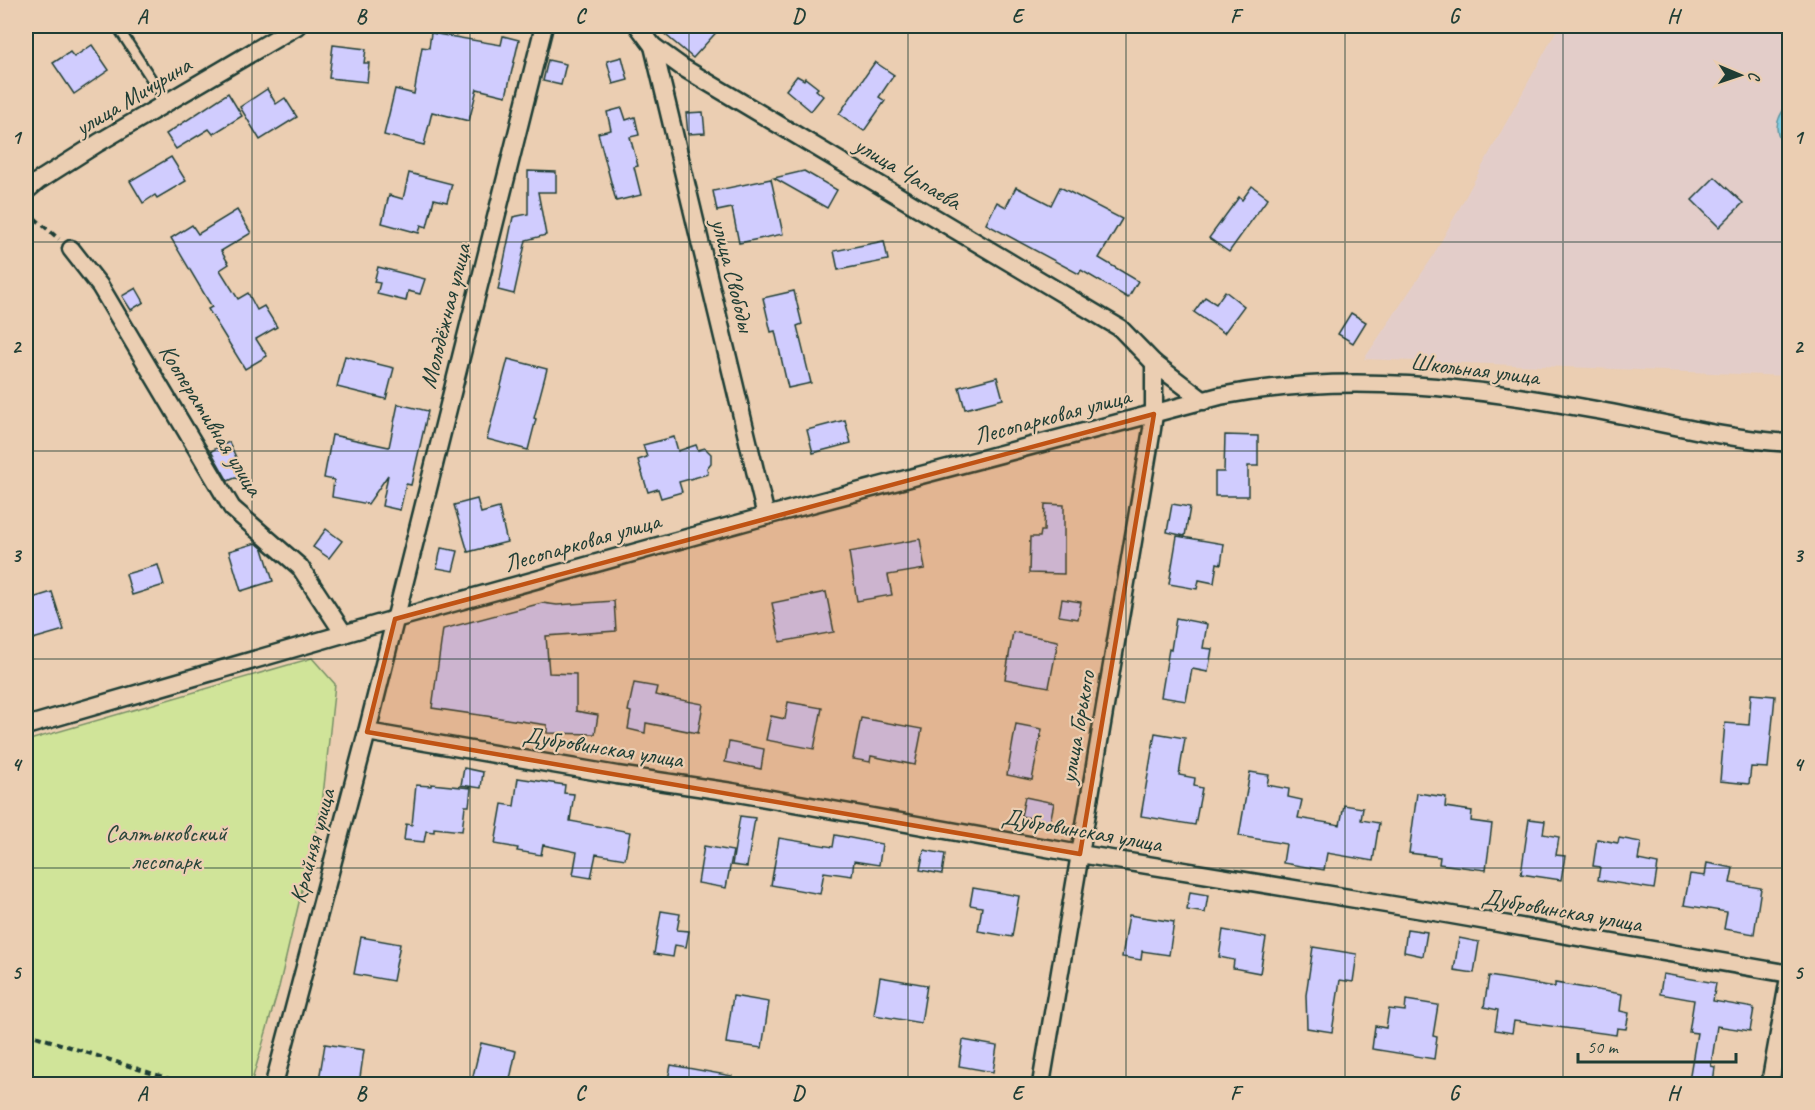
<svg xmlns="http://www.w3.org/2000/svg" width="1815" height="1110" font-family="Caveat,sans-serif">
<style>
.built{fill:#e3cdc9}
.green{fill:#d0e499;stroke:#789066;stroke-width:1.5}
.water{fill:#84cee4;stroke:#5c949e;stroke-width:1.5}
.building{fill:#d0ccfe;stroke:#1f3d34;stroke-width:1.5}
.lines{fill:none;stroke-linecap:round;stroke-linejoin:round}
.service-casing{stroke:#1f3d34;stroke-width:13}
.minor-casing{stroke:#1f3d34;stroke-width:21}
.path{stroke:#1f3d34;stroke-width:4;stroke-dasharray:6 4.5;stroke-linecap:butt}
.service{stroke:#ebceb2;stroke-width:8}
.minor{stroke:#ebceb2;stroke-width:16}
.marked{fill:#c05314;fill-opacity:0.2;stroke:#c05314;stroke-width:4.5;stroke-linejoin:round}
.grid{fill:none;stroke:#1f3d34;stroke-width:1.5;stroke-opacity:0.55}
.labels{text-anchor:middle;stroke-width:4.5;stroke-linejoin:round;paint-order:stroke}
.street-label{font-size:24px;fill:#1f3d34;stroke:#ebceb2}
.park-label{font-size:24px;fill:#284539;stroke:#ebceb2}
.neatline{fill:none;stroke:#1f3d34;stroke-width:2}
.grid-label{font-size:20px;text-anchor:middle;font-weight:bold;fill:#1f3d34}
</style>
<rect width="100%" height="100%" fill="#ebceb2"/>
<filter id="ink" filterUnits="userSpaceOnUse"><feTurbulence type="fractalNoise" baseFrequency=".0167" numOctaves="2"/><feDisplacementMap in="SourceGraphic" scale="12" xChannelSelector="R" yChannelSelector="G"/><feConvolveMatrix kernelMatrix="1 2 1 2 8 2 1 2 1" color-interpolation-filters="sRGB"/></filter>
<g filter="url(#ink)">
<!-- built -->
<polygon class="built" points="1559,26 1789,26 1789,376 1364,359 1432,258"/>
<!-- green -->
<polygon class="green" points="312,658 335,684 322,805 279,987 251,1084 26,1084 26,741"/>
<!-- water -->
<path class="water" d="M1789 102V153C1773 134 1773 122 1789 102Z"/>
<!-- building -->
<g class="building">
<polygon points="655,26 722,26 693,58"/>
<polygon points="431,33 501,45 503,36 519,40 506,96 477,89 469,121 432,112 424,145 384,135 395,89 414,94 422,47 429,48"/>
<polygon points="92,45 109,70 74,94 53,63 70,52 74,57"/>
<polygon points="333,45 366,49 364,63 369,63 367,82 329,78"/>
<polygon points="622,57 628,80 613,84 607,61"/>
<polygon points="548,60 566,64 561,85 543,81"/>
<polygon points="875,62 894,75 879,97 885,101 864,131 839,114"/>
<polygon points="797,76 804,80 805,78 818,88 816,90 823,96 811,111 786,90"/>
<polygon points="267,89 276,104 285,98 297,117 260,140 240,107"/>
<polygon points="228,93 242,116 213,134 209,129 176,149 166,134"/>
<polygon points="622,108 626,120 635,117 639,135 630,137 638,166 634,167 641,195 616,201 598,133 611,130 607,112"/>
<polygon points="703,112 705,133 688,134 686,113"/>
<polygon points="171,157 186,181 157,198 155,195 143,203 130,181"/>
<polygon points="528,171 556,172 556,192 538,192 546,235 526,240 514,294 498,290 513,217 528,214"/>
<polygon points="804,171 837,190 827,208 774,178"/>
<polygon points="409,173 452,184 447,202 434,199 427,227 421,225 419,233 382,223 389,195 403,199"/>
<polygon points="1715,177 1743,203 1719,227 1692,200"/>
<polygon points="771,179 783,234 739,243 732,208 717,211 713,191"/>
<polygon points="1252,186 1268,198 1229,252 1209,238 1239,197 1242,200"/>
<polygon points="1016,187 1051,205 1060,187 1122,219 1099,258 1138,281 1128,298 1081,270 1079,274 986,224 997,202 1006,207"/>
<polygon points="237,210 251,233 221,251 229,264 220,270 238,299 248,293 257,310 264,306 277,327 256,339 267,356 245,369 208,309 212,307 171,238 192,225 198,234"/>
<polygon points="884,241 888,260 838,270 834,251"/>
<polygon points="378,267 425,279 420,294 408,291 406,301 377,294 380,283 374,282"/>
<polygon points="136,288 144,302 131,310 122,296"/>
<polygon points="794,291 802,324 797,326 811,383 788,388 775,331 771,332 763,298"/>
<polygon points="1225,291 1244,306 1224,333 1194,312 1205,297 1216,304"/>
<polygon points="1351,313 1366,322 1353,343 1338,334"/>
<polygon points="345,356 394,368 386,399 337,387"/>
<polygon points="508,359 547,369 534,418 536,419 528,450 487,439"/>
<polygon points="997,377 1003,399 965,409 959,387"/>
<polygon points="398,404 428,411 411,485 406,484 400,510 382,506 388,475 368,504 332,497 334,480 324,478 332,435 389,447"/>
<polygon points="845,420 851,443 813,453 807,430"/>
<polygon points="1225,435 1258,436 1258,466 1248,466 1248,496 1215,496 1215,472 1224,472"/>
<polygon points="674,437 678,451 696,445 698,450 705,448 711,454 711,463 707,468 708,474 679,482 682,492 661,498 658,489 648,492 638,460 647,457 643,445"/>
<polygon points="229,442 240,466 247,480 235,478 228,481 211,451"/>
<polygon points="477,499 481,513 499,508 507,542 468,552 454,505"/>
<polygon points="1045,504 1064,505 1064,574 1029,573 1030,537 1040,537 1041,531 1044,531"/>
<polygon points="1172,504 1190,507 1185,536 1167,532"/>
<polygon points="326,529 342,541 329,558 313,547"/>
<polygon points="1177,536 1224,544 1221,564 1217,563 1214,583 1199,580 1197,589 1169,584"/>
<polygon points="920,539 925,569 888,575 892,595 857,601 849,552"/>
<polygon points="256,543 263,549 273,581 241,591 229,551"/>
<polygon points="441,548 458,551 453,571 437,568"/>
<polygon points="158,565 164,585 132,595 126,574"/>
<polygon points="52,592 64,630 26,641 26,600"/>
<polygon points="826,592 834,632 780,642 772,603"/>
<polygon points="1062,599 1081,602 1078,619 1059,616"/>
<polygon points="614,601 616,631 546,636 549,673 576,674 576,711 598,715 595,734 547,733 547,725 432,708 443,629 542,603 557,605"/>
<polygon points="1176,618 1207,624 1203,648 1212,649 1208,672 1192,669 1186,701 1161,697 1169,649 1171,650"/>
<polygon points="1013,632 1058,641 1049,687 1005,679"/>
<polygon points="634,683 657,687 655,695 703,704 698,733 646,723 645,733 628,729 631,712 628,711"/>
<polygon points="1751,694 1775,696 1768,768 1751,767 1749,784 1720,781 1725,723 1749,725"/>
<polygon points="788,702 822,708 814,749 766,740 771,716 785,719"/>
<polygon points="861,718 922,729 915,765 871,756 870,762 853,759"/>
<polygon points="1016,724 1042,729 1032,780 1007,775"/>
<polygon points="1155,733 1185,738 1179,775 1195,778 1194,786 1202,788 1195,825 1141,816"/>
<polygon points="729,742 764,749 761,769 725,762"/>
<polygon points="464,768 483,772 481,788 461,785"/>
<polygon points="1250,772 1269,775 1267,785 1289,789 1288,797 1302,800 1298,818 1340,825 1344,805 1363,808 1361,820 1379,823 1373,861 1327,853 1324,870 1283,863 1286,844 1239,836"/>
<polygon points="518,778 565,785 564,793 574,794 570,821 630,832 625,859 596,854 591,878 573,875 577,852 543,845 541,855 517,851 518,848 495,844 502,804 514,806"/>
<polygon points="431,784 471,788 469,806 465,806 462,831 434,828 434,832 426,831 424,842 404,840 406,824 412,825 416,785 431,786"/>
<polygon points="1417,793 1446,797 1445,807 1472,811 1471,821 1492,824 1486,870 1439,864 1440,857 1409,853"/>
<polygon points="1025,797 1054,803 1050,822 1021,816"/>
<polygon points="740,816 755,818 747,867 732,865"/>
<polygon points="1529,819 1545,821 1543,834 1559,837 1556,855 1565,856 1561,880 1521,874"/>
<polygon points="835,835 882,844 879,865 854,861 852,876 824,872 820,894 771,885 779,838 833,847"/>
<polygon points="1619,838 1641,842 1638,860 1658,864 1654,889 1598,880 1600,867 1593,866 1597,839 1618,843"/>
<polygon points="704,846 733,851 726,888 698,883"/>
<polygon points="924,850 945,854 942,874 920,870"/>
<polygon points="1707,863 1733,868 1730,883 1761,888 1754,934 1724,929 1727,912 1684,905 1690,874 1705,876"/>
<polygon points="973,888 1019,896 1012,937 978,931 982,907 970,905"/>
<polygon points="1190,892 1208,895 1205,913 1187,910"/>
<polygon points="661,911 680,914 677,930 689,931 686,947 675,945 673,957 654,954"/>
<polygon points="1129,915 1174,922 1169,955 1142,951 1141,960 1122,957"/>
<polygon points="1407,929 1427,932 1423,956 1404,952"/>
<polygon points="1223,930 1266,938 1260,973 1233,968 1234,960 1219,957"/>
<polygon points="361,937 400,944 393,981 354,974"/>
<polygon points="1459,938 1479,942 1474,973 1454,970"/>
<polygon points="1313,947 1357,954 1353,982 1340,980 1332,1032 1307,1028 1306,995"/>
<polygon points="1663,974 1716,983 1713,1001 1754,1008 1750,1031 1717,1026 1711,1066 1715,1067 1713,1083 1689,1080 1697,1033 1689,1032 1694,1000 1660,994"/>
<polygon points="1489,976 1555,987 1555,983 1622,994 1620,1011 1629,1013 1626,1029 1617,1028 1616,1035 1514,1021 1512,1033 1495,1030 1498,1010 1484,1007"/>
<polygon points="880,977 927,985 921,1023 874,1015"/>
<polygon points="733,996 769,1002 762,1048 726,1043"/>
<polygon points="1406,1000 1438,1005 1433,1036 1437,1037 1434,1059 1372,1049 1375,1026 1386,1028 1389,1009 1405,1011"/>
<polygon points="963,1040 997,1046 993,1072 959,1066"/>
<polygon points="481,1043 516,1051 509,1084 471,1084"/>
<polygon points="325,1044 364,1050 359,1084 344,1084 319,1080"/>
<polygon points="671,1065 732,1076 731,1084 667,1084"/>
</g>
<g class="lines">
<!-- service casing -->
<g class="service-casing">
<polyline id="service" points="117,26 167,103"/>
</g>
<!-- minor casing -->
<g class="minor-casing">
<g id="minor">
<polyline points="638,26 653,46 682,67 1120,328 1154,363 1204,401"/>
<polyline points="653,46 766,516"/>
<polyline points="26,191 38,181 98,143 297,26"/>
<polyline points="71,249 100,286 232,508 300,567 344,634"/>
<path d="M26 726 395 619 766 516 1220 396C1347 371 1471 387 1596 410 1660 422 1724 439 1790 443"/>
<polyline points="367,732 617,775 732,792 1080,854 1435,912 1790,974"/>
<polyline points="274,1084 367,732 544,26"/>
<polyline points="1041,1084 1152,429 1154,414 1154,363"/>
<polyline points="1770,1084 1790,972"/>
</g>
</g>
<!-- path -->
<g class="path">
<polyline points="26,213 31,215 59,239"/>
<polyline points="26,1033 185,1084"/>
</g>
<!-- service -->
<use href="#service" class="service"/>
<!-- minor -->
<use href="#minor" class="minor"/>
</g>
</g>
<!-- marked area -->
<path class="marked" d="M1154 414 1080 854 367 732 395 619Z"/>
<!-- grid -->
<path class="grid" d="M252 26V1084M470 26V1084M689 26V1084M908 26V1084M1126 26V1084M1345 26V1084M1563 26V1084M26 242H1790M26 451H1790M26 659H1790M26 868H1790"/>
<g class="labels">
<!-- street labels -->
<g class="street-label">
<text transform="translate(133 96) rotate(-31)" y="8">улица Мичурина</text>
<text transform="translate(908 173) rotate(31)" y="8">улица Чапаева</text>
<text transform="translate(733 275) rotate(76)" y="8">улица Свободы</text>
<text transform="translate(445 316) rotate(-76)" y="8">Молодёжная улица</text>
<text transform="translate(1475 369) rotate(7)" y="8">Школьная улица</text>
<text transform="translate(1052 416) rotate(-15)" y="8">Лесопарковая улица</text>
<text transform="translate(211 420) rotate(58)" y="8">Кооперативная улица</text>
<text transform="translate(582 542) rotate(-16)" y="8">Лесопарковая улица</text>
<text transform="translate(1077 727) rotate(-80)" y="8">улица Горького</text>
<text transform="translate(603 747) rotate(9)" y="8">Дубровинская улица</text>
<text transform="translate(1082 830) rotate(10)" y="8">Дубровинская улица</text>
<text transform="translate(312 846) rotate(-75)" y="8">Крайняя улица</text>
<text transform="translate(1562 910) rotate(10)" y="8">Дубровинская улица</text>
</g>
<!-- park labels -->
<g class="park-label">
<text x="166" y="841">Салтыковский<tspan x="166" dy="28">лесопарк</tspan></text>
</g>
</g>
<!-- margin -->
<rect width="1815" height="1110" fill="none" stroke="#ebceb2" stroke-width="66"/>
<!-- north arrow -->
<g transform="translate(1740 75) rotate(92)" stroke="#ebceb2" stroke-width="4.5" paint-order="stroke">
<path d="M0-4.5L10 22L0 15L-10 22Z" fill="#1f3d34"/>
<text y="-9" font-size="16" font-weight="bold" text-anchor="middle" fill="#1f3d34">С</text>
</g>
<!-- scale -->
<path d="M1578 1053v9h158v-9" fill="none" stroke="#1f3d34" stroke-width="3"/>
<text x="1587" y="1053" font-size="18" fill="#1f3d34" stroke="#ebceb2" stroke-width="4.5" paint-order="stroke">50 m</text>
<rect x="33" y="33" width="1749" height="1044" class="neatline"/>
<g class="grid-label">
<text x="142" y="23">A</text>
<text x="361" y="23">B</text>
<text x="580" y="23">C</text>
<text x="798" y="23">D</text>
<text x="1017" y="23">E</text>
<text x="1235" y="23">F</text>
<text x="1454" y="23">G</text>
<text x="1673" y="23">H</text>
<text x="16" y="144">1</text>
<text x="1798" y="144">1</text>
<text x="16" y="353">2</text>
<text x="1798" y="353">2</text>
<text x="16" y="562">3</text>
<text x="1798" y="562">3</text>
<text x="16" y="771">4</text>
<text x="1798" y="771">4</text>
<text x="16" y="979">5</text>
<text x="1798" y="979">5</text>
<text x="142" y="1100">A</text>
<text x="361" y="1100">B</text>
<text x="580" y="1100">C</text>
<text x="798" y="1100">D</text>
<text x="1017" y="1100">E</text>
<text x="1235" y="1100">F</text>
<text x="1454" y="1100">G</text>
<text x="1673" y="1100">H</text>
</g>
</svg>
